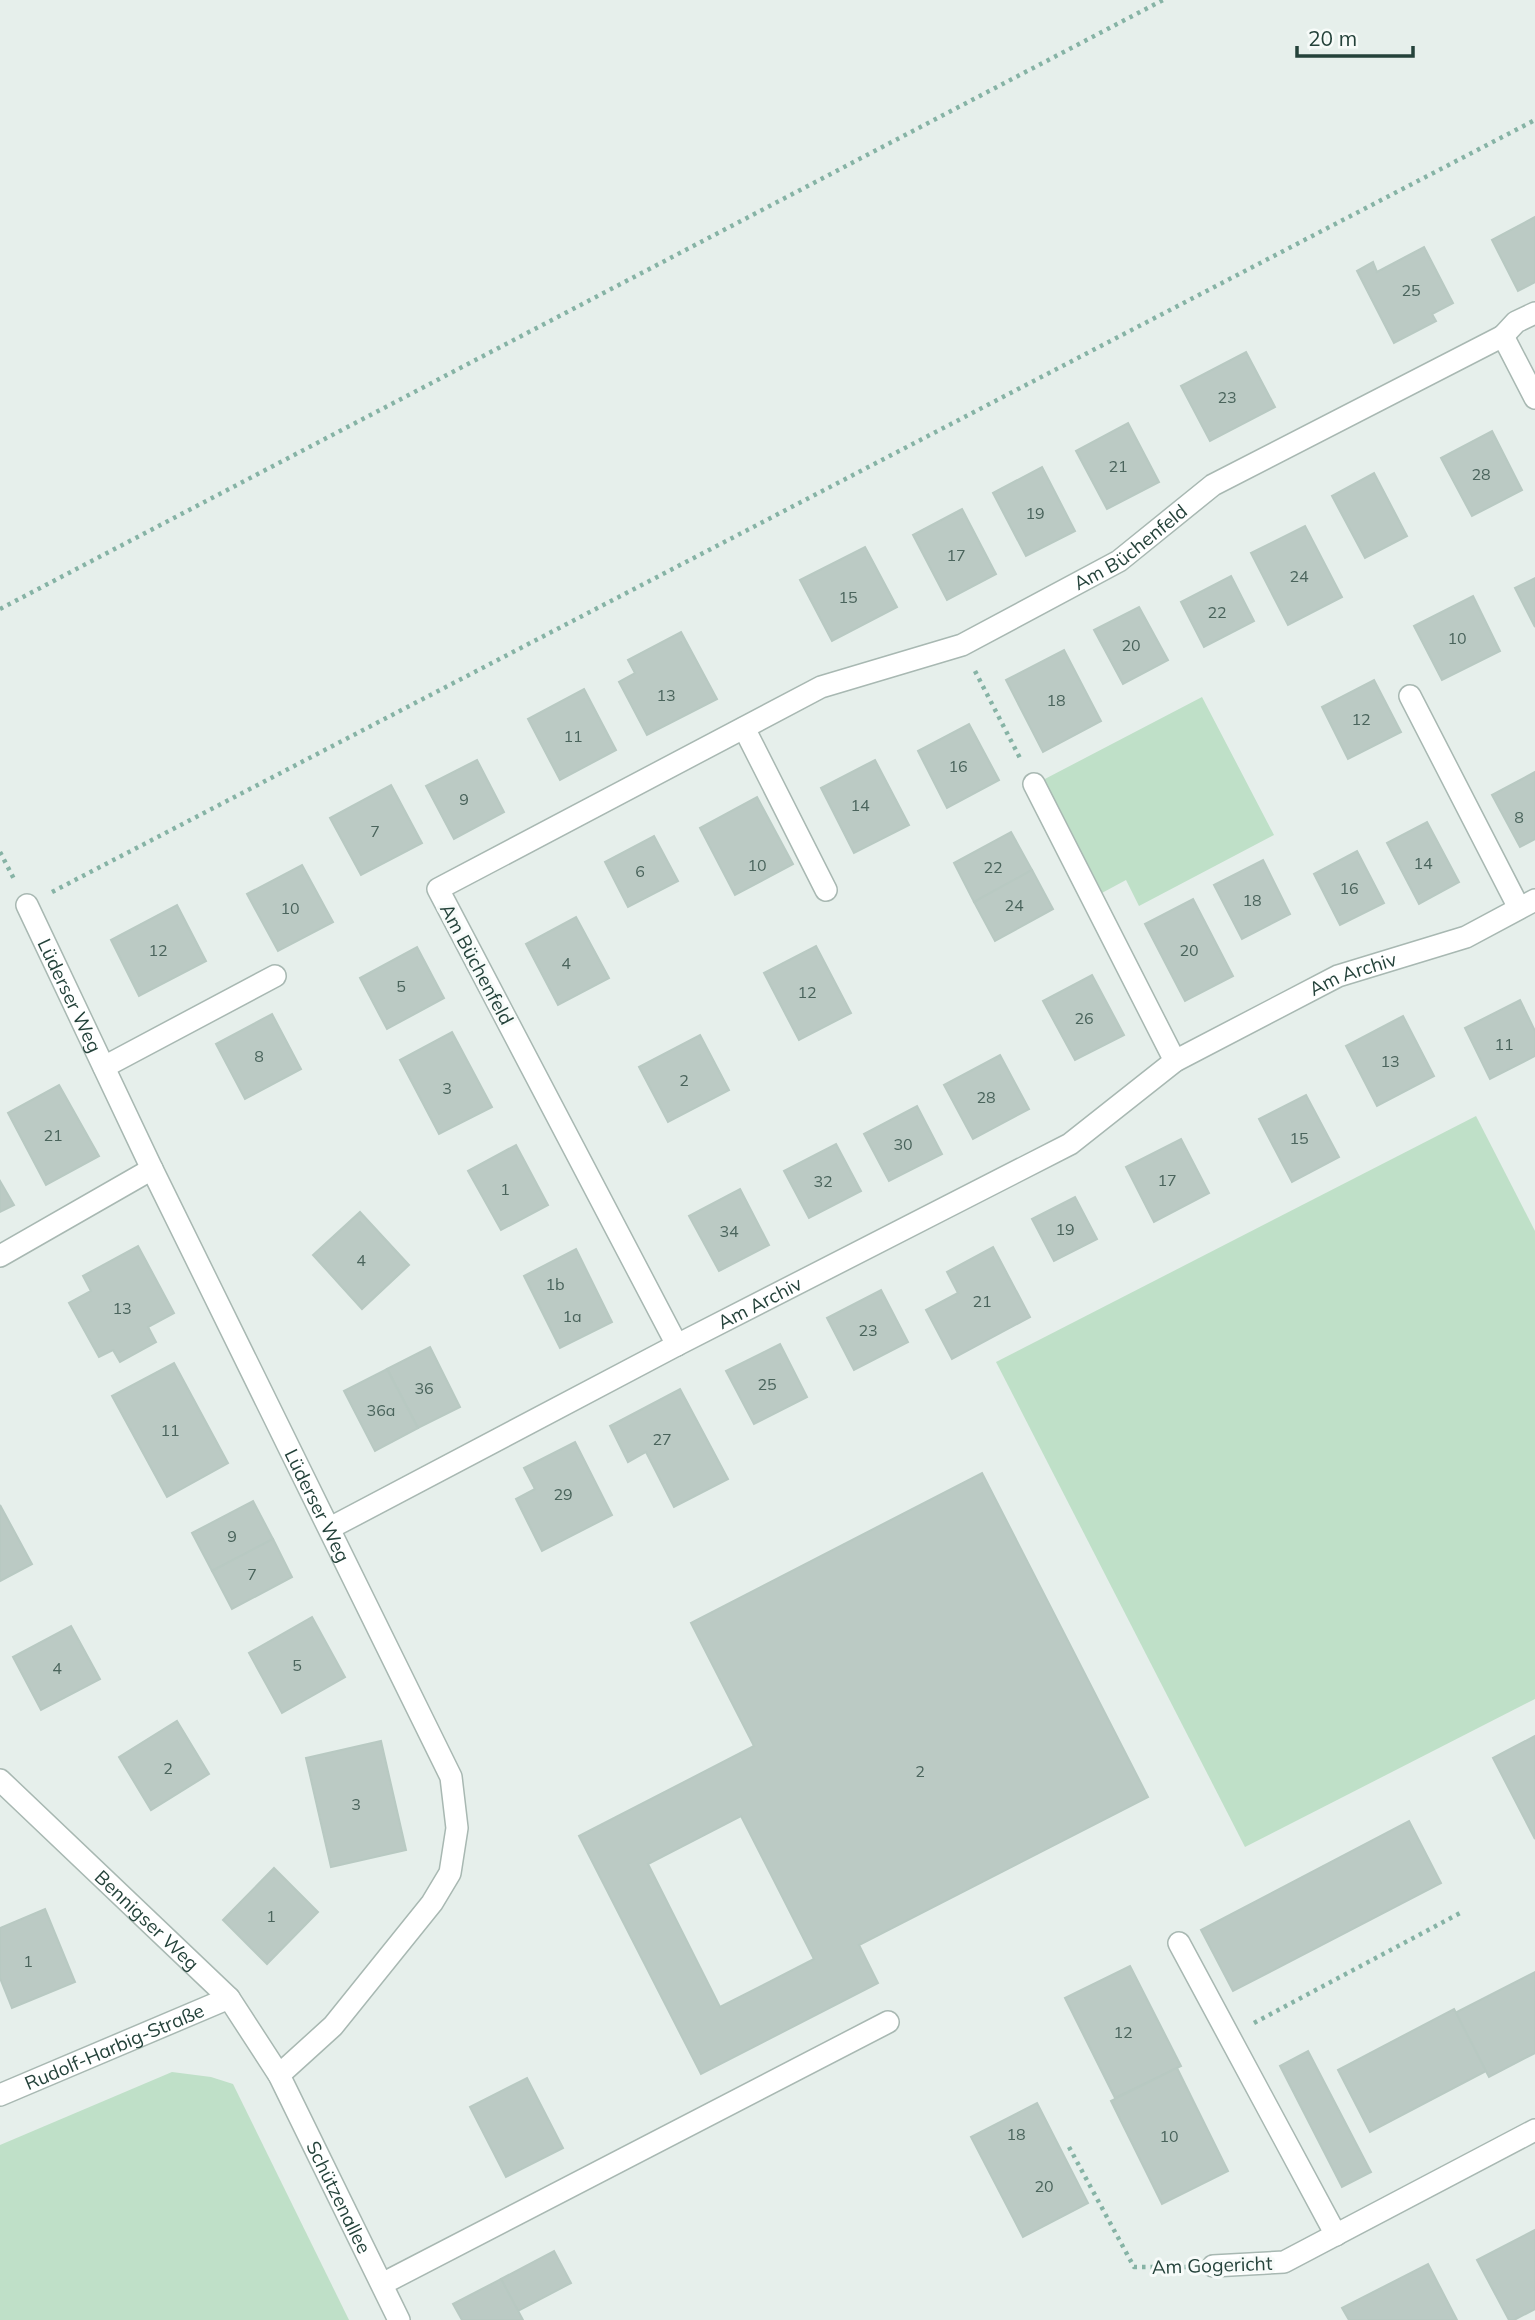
<svg xmlns="http://www.w3.org/2000/svg" width="1535" height="2320" font-family="Mulish,sans-serif">
<style>
.green{fill:#bfe0c8}
.building{fill:#bbcac4;stroke:#b8c9c2;stroke-width:2;fill-rule:evenodd}
.lines{fill:none;stroke-linecap:round;stroke-linejoin:round}
.lane-casing{stroke:#a8b8b2;stroke-width:24}
.street-casing{stroke:#a8b8b2;stroke-width:24}
.path{stroke:#86b3a5;stroke-width:4.5;stroke-dasharray:3.5 5;stroke-linecap:butt}
.lane{stroke:#fff;stroke-width:21}
.street{stroke:#fff;stroke-width:21}
.labels{text-anchor:middle;stroke-width:6;stroke-linejoin:round;paint-order:stroke}
.number-label{font-size:16px;fill:#4a645c}
.street-label{font-size:19px;fill:#24423a;stroke:#f7fbf9}
</style>
<rect width="100%" height="100%" fill="#e6efeb"/>
<!-- green -->
<g class="green">
<polygon points="1202,697 1274,835 1139,906 1126,880 1100,894 1041,781"/>
<polygon points="1476,1116 1535,1231 1535,1699 1245,1847 996,1362"/>
<polygon points="172,2072 211,2077 233,2084 349,2320 0,2320 0,2145"/>
</g>
<!-- building -->
<g class="building">
<polygon points="1535,217 1535,282 1518,291 1492,240"/>
<polygon points="1424,247 1453,303 1432,314 1436,321 1394,343 1357,271 1373,262 1377,272"/>
<polygon points="1246,352 1275,407 1210,441 1181,386"/>
<polygon points="1128,423 1159,482 1107,509 1076,451"/>
<polygon points="1492,431 1522,490 1472,516 1441,458"/>
<polygon points="1042,467 1075,531 1026,556 993,493"/>
<polygon points="1374,473 1407,536 1365,558 1332,496"/>
<polygon points="962,509 996,574 947,600 913,535"/>
<polygon points="1305,526 1342,597 1288,625 1251,553"/>
<polygon points="865,547 897,607 832,641 800,580"/>
<polygon points="1231,576 1254,621 1204,647 1181,602"/>
<polygon points="1535,578 1535,627 1515,588"/>
<polygon points="1473,596 1500,651 1442,680 1414,626"/>
<polygon points="1139,607 1168,660 1123,684 1094,630"/>
<polygon points="681,632 717,699 647,735 619,682 635,673 628,660"/>
<polygon points="1064,650 1101,721 1043,752 1006,680"/>
<polygon points="1374,680 1401,732 1348,759 1322,707"/>
<polygon points="584,689 616,750 560,780 528,719"/>
<polygon points="969,724 999,780 947,808 918,751"/>
<polygon points="477,760 504,812 454,839 426,786"/>
<polygon points="875,760 909,825 854,853 821,788"/>
<polygon points="1535,772 1535,839 1520,847 1492,795"/>
<polygon points="391,785 422,843 361,875 330,818"/>
<polygon points="757,797 793,864 735,895 700,828"/>
<polygon points="1427,822 1459,882 1419,904 1387,843"/>
<polygon points="1011,832 1032,870 974,902 954,863"/>
<polygon points="654,836 678,881 628,907 605,862"/>
<polygon points="1357,851 1384,903 1340,925 1314,874"/>
<polygon points="1263,860 1290,914 1242,939 1214,885"/>
<polygon points="302,865 333,922 278,951 247,894"/>
<polygon points="1032,870 1053,909 995,941 974,902"/>
<polygon points="1193,899 1233,976 1185,1001 1145,924"/>
<polygon points="177,905 206,961 139,996 111,940"/>
<polygon points="576,917 609,978 558,1005 526,944"/>
<polygon points="816,946 851,1013 799,1040 764,973"/>
<polygon points="417,947 444,998 387,1029 360,978"/>
<polygon points="1092,975 1124,1035 1075,1060 1043,1001"/>
<polygon points="1520,1000 1535,1031 1535,1056 1490,1079 1465,1028"/>
<polygon points="272,1014 301,1069 245,1099 216,1044"/>
<polygon points="1403,1016 1434,1076 1377,1106 1346,1046"/>
<polygon points="452,1032 492,1107 439,1134 400,1060"/>
<polygon points="700,1035 729,1090 668,1122 639,1067"/>
<polygon points="1000,1055 1029,1109 973,1139 944,1085"/>
<polygon points="59,1085 99,1156 46,1185 8,1113"/>
<polygon points="1306,1095 1339,1157 1292,1182 1259,1119"/>
<polygon points="917,1106 942,1154 889,1181 864,1134"/>
<polygon points="1181,1139 1209,1193 1154,1222 1126,1167"/>
<polygon points="836,1144 861,1191 809,1218 784,1171"/>
<polygon points="516,1145 548,1205 501,1230 468,1171"/>
<polygon points="0,1181 14,1205 0,1212"/>
<polygon points="740,1189 769,1245 719,1271 689,1216"/>
<polygon points="1075,1197 1097,1239 1054,1261 1032,1219"/>
<polygon points="360,1212 409,1265 362,1309 313,1255"/>
<polygon points="138,1246 174,1313 148,1327 156,1342 120,1362 113,1350 99,1357 69,1303 91,1291 83,1276"/>
<polygon points="993,1247 1030,1317 952,1359 926,1310 958,1293 947,1272"/>
<polygon points="576,1249 612,1322 560,1348 524,1276"/>
<polygon points="881,1290 908,1342 854,1370 827,1318"/>
<polygon points="780,1344 807,1397 754,1424 726,1371"/>
<polygon points="430,1347 460,1407 418,1428 387,1369"/>
<polygon points="174,1363 228,1463 167,1497 112,1396"/>
<polygon points="387,1369 418,1428 375,1451 344,1391"/>
<polygon points="680,1389 728,1479 674,1507 646,1452 628,1462 610,1426"/>
<polygon points="575,1442 612,1515 542,1551 516,1499 535,1489 524,1468"/>
<path d="M982 1473 1148 1797 859 1945 878 1983 701 2074 579 1836 754 1746 691 1623ZM741 1816 814 1959 720 2007 648 1864Z"/>
<polygon points="253,1501 273,1539 212,1571 192,1533"/>
<polygon points="0,1505 32,1564 0,1581"/>
<polygon points="273,1539 292,1577 232,1609 212,1571"/>
<polygon points="312,1617 345,1677 282,1713 249,1653"/>
<polygon points="71,1626 100,1679 41,1710 13,1657"/>
<polygon points="177,1721 209,1774 151,1810 119,1757"/>
<polygon points="1535,1736 1535,1839 1493,1758"/>
<polygon points="381,1741 406,1850 331,1867 306,1758"/>
<polygon points="1409,1821 1441,1883 1233,1991 1201,1930"/>
<polygon points="274,1868 318,1912 267,1964 223,1920"/>
<polygon points="45,1909 75,1982 12,2008 0,1978 0,1928"/>
<polygon points="1130,1966 1181,2066 1115,2098 1065,1998"/>
<polygon points="1535,1972 1535,2053 1489,2077 1455,2013"/>
<polygon points="1454,2009 1486,2071 1370,2132 1338,2070"/>
<polygon points="1308,2051 1371,2172 1342,2187 1280,2066"/>
<polygon points="1177,2068 1228,2171 1162,2204 1111,2101"/>
<polygon points="527,2078 563,2148 506,2177 470,2107"/>
<polygon points="1037,2103 1088,2203 1023,2237 971,2137"/>
<polygon points="1535,2230 1535,2309 1514,2320 1509,2320 1477,2260"/>
<polygon points="554,2251 571,2283 518,2311 501,2279"/>
<polygon points="1428,2264 1457,2320 1349,2320 1342,2308"/>
<polygon points="501,2279 523,2320 462,2320 453,2304"/>
</g>
<g class="lines">
<!-- lane casing -->
<g class="lane-casing">
<g id="lane">
<polyline points="1410,696 1519,908"/>
<polyline points="104,1067 275,976"/>
<polyline points="0,1256 152,1169"/>
<polyline points="382,2284 888,2022"/>
</g>
</g>
<!-- street casing -->
<g class="street-casing">
<g id="street">
<polyline points="1503,336 1516,322 1535,313"/>
<polyline points="744,728 826,890"/>
<polyline points="1034,784 1175,1061"/>
<path id="s1" d="M27 905 152 1169 451 1777 457 1828 450 1873 432 1903 333 2026 279 2075"/>
<path id="s2" d="M677 1345 438 889 821 687 962 645 1119 561 1213 485 1503 336 1535 398"/>
<path id="s3" d="M330 1528 677 1345 1070 1144 1175 1061 1338 976 1466 937 1535 900"/>
<path id="s4" d="M0 1780 229 1998 279 2075 399 2320"/>
<polyline points="1179,1943 1336,2235"/>
<path id="s5" d="M0 2095 229 1998"/>
<polyline points="1213,2266 1284,2262 1535,2130"/>
</g>
</g>
<!-- path -->
<g class="path">
<polyline points="0,609 1163,0"/>
<polyline points="975,671 1021,760"/>
<polyline points="0,852 14,879"/>
<polyline points="52,892 1535,120"/>
<polyline points="1254,2023 1460,1913"/>
<polyline points="1069,2147 1134,2267 1186,2267"/>
</g>
<!-- lane -->
<use href="#lane" class="lane"/>
<!-- street -->
<use href="#street" class="street"/>
</g>
<g class="labels">
<!-- number labels -->
<g class="number-label">
<text x="1411" y="296">25</text>
<text x="1227" y="403">23</text>
<text x="1118" y="472">21</text>
<text x="1481" y="480">28</text>
<text x="1035" y="519">19</text>
<text x="956" y="561">17</text>
<text x="1299" y="582">24</text>
<text x="848" y="603">15</text>
<text x="1217" y="618">22</text>
<text x="1457" y="644">10</text>
<text x="1131" y="651">20</text>
<text x="666" y="701">13</text>
<text x="1056" y="706">18</text>
<text x="1361" y="725">12</text>
<text x="573" y="742">11</text>
<text x="958" y="772">16</text>
<text x="464" y="805">9</text>
<text x="860" y="811">14</text>
<text x="1519" y="823">8</text>
<text x="375" y="837">7</text>
<text x="1423" y="869">14</text>
<text x="757" y="871">10</text>
<text x="993" y="873">22</text>
<text x="640" y="877">6</text>
<text x="1349" y="894">16</text>
<text x="1252" y="906">18</text>
<text x="1014" y="911">24</text>
<text x="290" y="914">10</text>
<text x="158" y="956">12</text>
<text x="1189" y="956">20</text>
<text x="566" y="969">4</text>
<text x="401" y="992">5</text>
<text x="807" y="998">12</text>
<text x="1084" y="1024">26</text>
<text x="1504" y="1050">11</text>
<text x="259" y="1062">8</text>
<text x="1390" y="1067">13</text>
<text x="684" y="1086">2</text>
<text x="447" y="1094">3</text>
<text x="986" y="1103">28</text>
<text x="53" y="1141">21</text>
<text x="1299" y="1144">15</text>
<text x="903" y="1150">30</text>
<text x="1167" y="1186">17</text>
<text x="823" y="1187">32</text>
<text x="505" y="1195">1</text>
<text x="1065" y="1235">19</text>
<text x="729" y="1237">34</text>
<text x="361" y="1266">4</text>
<text x="555" y="1290">1b</text>
<text x="982" y="1307">21</text>
<text x="122" y="1314">13</text>
<text x="572" y="1322">1a</text>
<text x="868" y="1336">23</text>
<text x="767" y="1390">25</text>
<text x="424" y="1394">36</text>
<text x="381" y="1416">36a</text>
<text x="170" y="1436">11</text>
<text x="662" y="1445">27</text>
<text x="563" y="1500">29</text>
<text x="232" y="1542">9</text>
<text x="252" y="1580">7</text>
<text x="297" y="1671">5</text>
<text x="57" y="1674">4</text>
<text x="168" y="1774">2</text>
<text x="920" y="1777">2</text>
<text x="356" y="1810">3</text>
<text x="271" y="1922">1</text>
<text x="28" y="1967">1</text>
<text x="1123" y="2038">12</text>
<text x="1016" y="2140">18</text>
<text x="1169" y="2142">10</text>
<text x="1044" y="2192">20</text>
</g>
<!-- street labels -->
<g class="street-label">
<text dy="7" stroke="none"><textPath href="#s2" startOffset="1290">Am Büchenfeld</textPath></text>
<text transform="translate(477 964) rotate(62)" y="7">Am Büchenfeld</text>
<text dy="7" stroke="none"><textPath href="#s3" startOffset="1166">Am Archiv</textPath></text>
<text dy="7" stroke="none"><textPath href="#s1" startOffset="100">Lüderser Weg</textPath></text>
<text dy="7" stroke="none"><textPath href="#s3" startOffset="485">Am Archiv</textPath></text>
<text dy="7" stroke="none"><textPath href="#s1" startOffset="667">Lüderser Weg</textPath></text>
<text dy="7" stroke="none"><textPath href="#s4" startOffset="203">Bennigser Weg</textPath></text>
<text dy="7" stroke="none"><textPath href="#s5" startOffset="124">Rudolf-Harbig-Straße</textPath></text>
<text dy="7" stroke="none"><textPath href="#s4" startOffset="544">Schützenallee</textPath></text>
<text transform="translate(1212 2265) rotate(-2)" y="7">Am Gogericht</text>
</g>
</g>
<!-- scale -->
<path d="M1297 46v10h116v-10" fill="none" stroke="#24423a" stroke-width="3.5"/>
<text x="1308" y="46" font-size="21" fill="#24423a" stroke="#f7fbf9" stroke-width="5" paint-order="stroke">20 m</text>
</svg>
